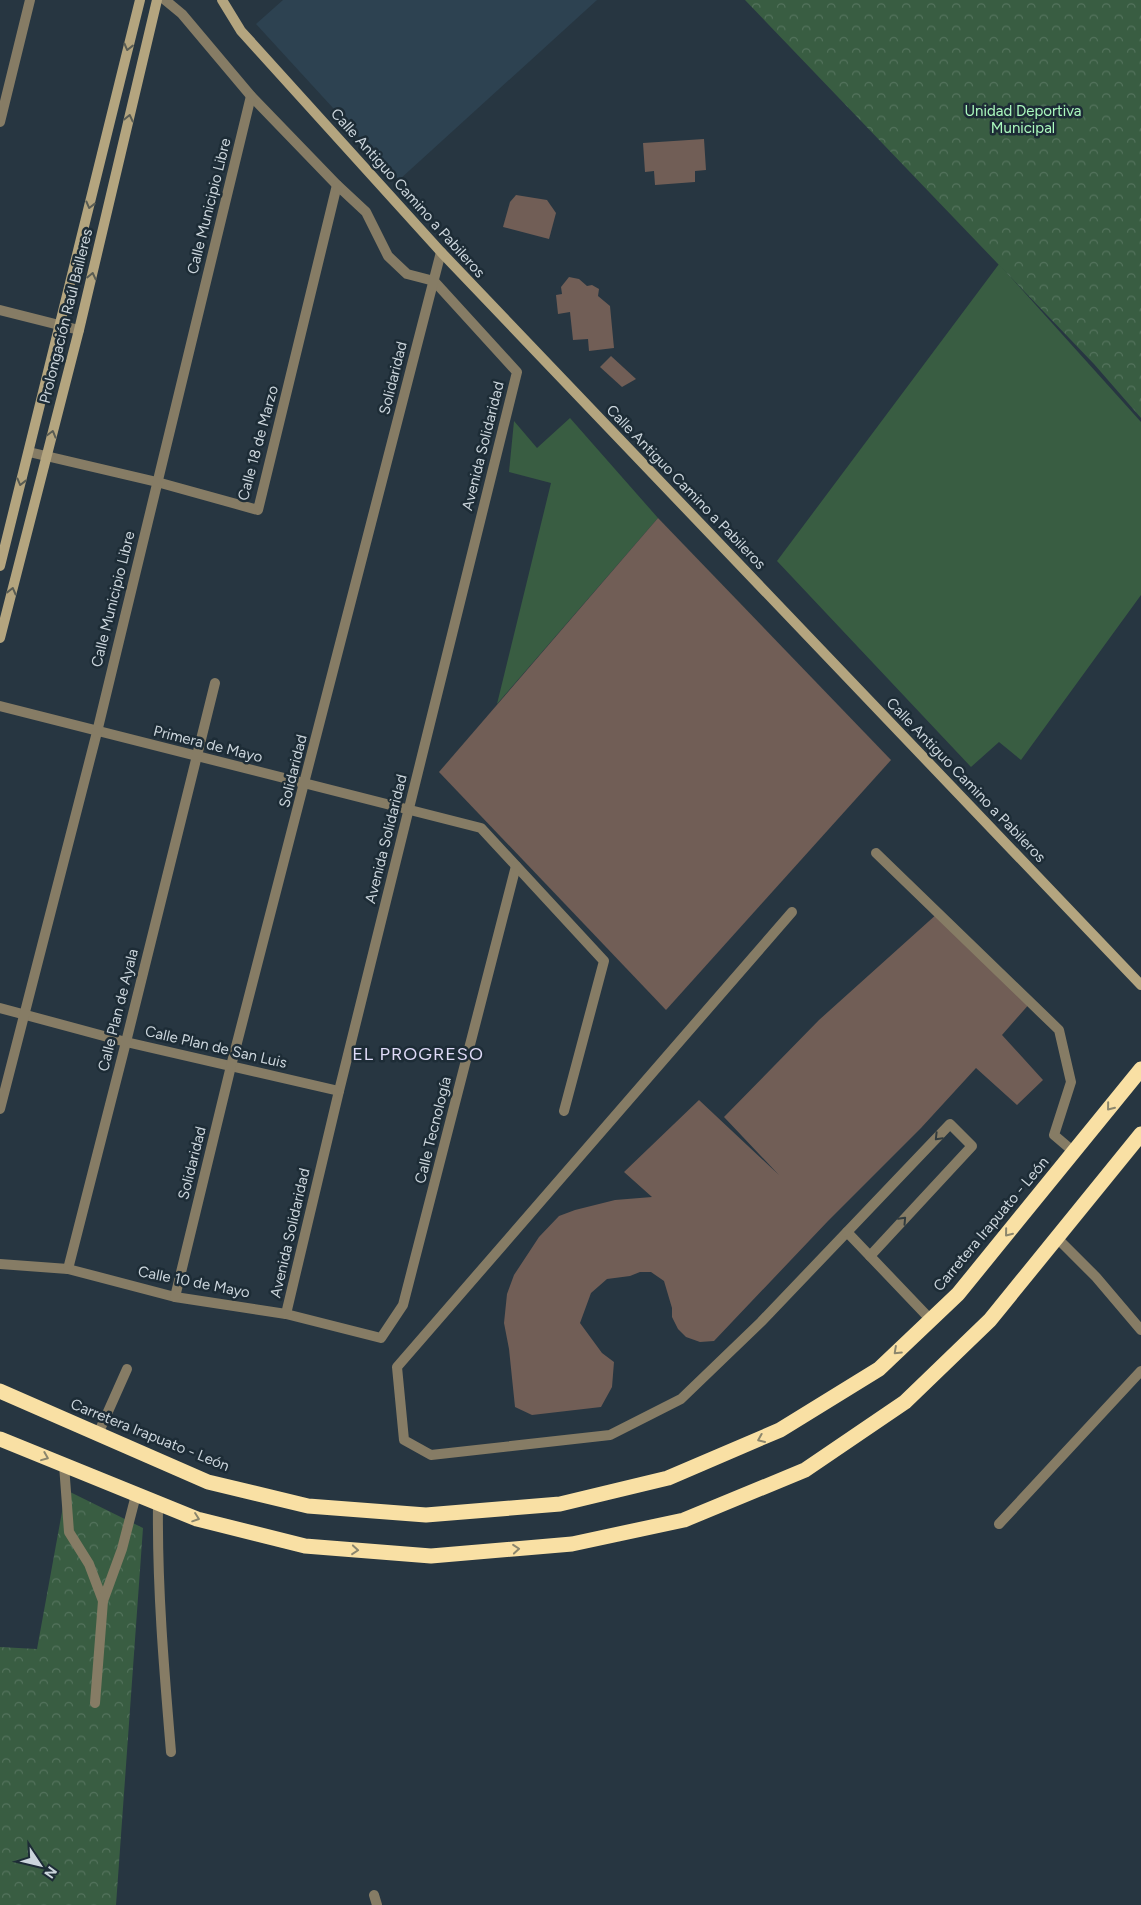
<svg xmlns="http://www.w3.org/2000/svg" width="1141" height="1905" font-family="Figtree,sans-serif">
<style>
.built{fill:#2d4251}
.grass{fill:#395d42}
.forest{fill:url(#forest-crowns)}
.building{fill:#715e56}
.lines{fill:none;stroke-linecap:round;stroke-linejoin:round}
.lane{stroke:#867c65;stroke-width:10}
.street{stroke:#867c65;stroke-width:10}
.secondary{stroke:#b4a57f;stroke-width:10}
.highway{stroke:#f9e0a4;stroke-width:15}
.oneway{stroke:#595c53}
.oneway2{stroke:#8b866d}
.oneway3{stroke:#323c3f}
.labels{text-anchor:middle;stroke-width:5;stroke-linejoin:round;paint-order:stroke}
.park-label{font-size:15px;fill:#abf9be;stroke:#1d2c36}
.street-label{font-size:15px;fill:#cbd5dc;stroke:#1d2c36}
.quarter-label{font-size:18px;letter-spacing:1px;fill:#dfdbf8;stroke:#1d2c36}
</style>
<defs>
<pattern id="forest-crowns" width="20" height="18" patternUnits="userSpaceOnUse" patternTransform="scale(1.25)"><rect width="20" height="18" fill="#395d42"/><path d="M2 6a3 3 0 1 1 6 0M12 15a3 3 0 1 1 6 0" fill="none" stroke="#54735d"/></pattern>
</defs>
<rect width="100%" height="100%" fill="#273641"/>
<!-- built -->
<polygon class="built" points="283,0 597,0 399,180 256,24"/>
<!-- grass -->
<g class="grass">
<polygon points="999,264 1141,422 1141,595 1021,760 999,742 971,767 777,561"/>
<polygon points="570,418 658,518 497,704 551,483 509,472 514,421 537,448"/>
</g>
<!-- forest -->
<g class="forest">
<polygon points="745,0 1141,0 1141,418 1094,364"/>
<polygon points="66,1490 143,1528 116,1905 0,1905 0,1647 37,1649"/>
</g>
<!-- building -->
<g class="building">
<polygon points="704,139 706,170 695,171 695,182 655,185 654,171 645,172 643,143"/>
<polygon points="516,195 547,200 556,213 549,239 503,227 510,202"/>
<polygon points="569,277 579,279 587,286 592,285 599,289 598,296 610,306 614,348 589,351 588,339 573,340 570,312 558,314 556,295 562,294 561,287"/>
<polygon points="611,356 636,379 622,387 600,367"/>
<polygon points="658,518 891,760 666,1010 439,772"/>
<polygon points="938,913 1031,1002 1002,1035 1043,1080 1017,1105 976,1068 921,1128 828,1221 714,1341 700,1342 686,1337 678,1329 672,1317 672,1308 664,1281 651,1272 640,1272 630,1276 607,1279 591,1293 580,1323 602,1353 614,1362 612,1387 601,1407 532,1415 515,1407 509,1349 504,1323 507,1294 514,1275 539,1237 559,1216 575,1210 615,1200 652,1197 624,1172 699,1100 779,1175 724,1117 819,1020"/>
</g>
<g class="lines">
<!-- lane -->
<g class="lane">
<polyline points="876,853 1059,1030 1071,1082 1054,1135 1074,1152"/>
<polyline points="792,912 397,1367 404,1440 431,1455 610,1435 681,1399 761,1322 847,1232 931,1320"/>
<polyline points="847,1232 950,1124 972,1146 870,1256"/>
<polyline points="1057,1238 1096,1277 1141,1330"/>
<polyline points="64,1465 69,1532 89,1564 103,1601"/>
<path d="M158 1504C157 1587 164 1669 171 1752"/>
<polyline points="999,1524 1141,1371"/>
<polyline points="95,1703 103,1601 122,1549 136,1495"/>
</g>
<!-- street -->
<g class="street">
<polyline points="165,0 182,14 251,96 337,185 366,212 388,256 407,274 434,281 517,372 339,1091 286,1314"/>
<polyline points="0,122 30,0"/>
<polyline points="0,310 79,330"/>
<polyline points="29,452 157,482 258,510 337,185"/>
<polyline points="0,706 481,828 604,961 564,1111"/>
<polyline points="0,1008 126,1042 339,1091"/>
<polyline points="0,1109 97,732 251,96"/>
<polyline points="0,1264 68,1269 175,1297 286,1314 381,1338 403,1305 516,866"/>
<polyline points="68,1269 126,1042 215,683"/>
<polyline points="175,1297 231,1066 441,252"/>
<polyline points="98,1434 127,1369"/>
<polyline points="374,1895 377,1905"/>
</g>
<!-- secondary -->
<g class="secondary">
<polyline points="222,0 241,31 441,252 1141,985"/>
<polyline points="0,566 140,0"/>
<polyline points="0,638 79,330 157,0"/>
</g>
<!-- highway -->
<g class="highway">
<polyline points="0,1391 208,1482 308,1506 426,1515 560,1504 668,1478 780,1430 879,1369 958,1294 1141,1069"/>
<polyline points="0,1439 197,1519 305,1546 431,1556 572,1544 684,1520 805,1470 905,1402 990,1320 1141,1134"/>
</g>
</g>
<!-- one-way arrows -->
<defs><path id="oneway-chevron" d="M-2-3.5L2.5 0L-2 3.5" fill="none" stroke-width="1.6" stroke-linecap="round" stroke-linejoin="round" transform="scale(1.25)"/></defs>
<g class="oneway">
<use href="#oneway-chevron" transform="translate(128 47) rotate(104)"/>
<use href="#oneway-chevron" transform="translate(129 118) rotate(-77)"/>
<use href="#oneway-chevron" transform="translate(90 205) rotate(104)"/>
<use href="#oneway-chevron" transform="translate(92 276) rotate(-77)"/>
<use href="#oneway-chevron" transform="translate(52 434) rotate(-75)"/>
<use href="#oneway-chevron" transform="translate(21 482) rotate(104)"/>
<use href="#oneway-chevron" transform="translate(12 591) rotate(-76)"/>
</g>
<g class="oneway2">
<use href="#oneway-chevron" transform="translate(1110 1107) rotate(129)"/>
<use href="#oneway-chevron" transform="translate(1008 1233) rotate(129)"/>
<use href="#oneway-chevron" transform="translate(897 1351) rotate(137)"/>
<use href="#oneway-chevron" transform="translate(761 1439) rotate(157)"/>
<use href="#oneway-chevron" transform="translate(45 1457) rotate(22)"/>
<use href="#oneway-chevron" transform="translate(196 1518) rotate(19)"/>
<use href="#oneway-chevron" transform="translate(516 1549) rotate(-5)"/>
<use href="#oneway-chevron" transform="translate(355 1550) rotate(5)"/>
</g>
<g class="oneway3">
<use href="#oneway-chevron" transform="translate(938 1137) rotate(134)"/>
<use href="#oneway-chevron" transform="translate(903 1220) rotate(-47)"/>
</g>
<g class="labels">
<!-- park labels -->
<g class="park-label">
<text x="1023" y="116">Unidad Deportiva<tspan x="1023" dy="17">Municipal</tspan></text>
</g>
<!-- street labels -->
<g class="street-label">
<text transform="translate(408 193) rotate(48)" y="5">Calle Antiguo Camino a Pabileros</text>
<text transform="translate(209 206) rotate(-76)" y="5">Calle Municipio Libre</text>
<text transform="translate(66 316) rotate(-76)" y="5">Prolongación Raúl Bailleres</text>
<text transform="translate(393 378) rotate(-76)" y="5">Solidaridad</text>
<text transform="translate(258 443) rotate(-75)" y="5">Calle 18 de Marzo</text>
<text transform="translate(483 446) rotate(-76)" y="5">Avenida Solidaridad</text>
<text transform="translate(686 487) rotate(46)" y="5">Calle Antiguo Camino a Pabileros</text>
<text transform="translate(113 599) rotate(-76)" y="5">Calle Municipio Libre</text>
<text transform="translate(208 744) rotate(14)" y="5">Primera de Mayo</text>
<text transform="translate(293 771) rotate(-76)" y="5">Solidaridad</text>
<text transform="translate(966 780) rotate(46)" y="5">Calle Antiguo Camino a Pabileros</text>
<text transform="translate(386 839) rotate(-76)" y="5">Avenida Solidaridad</text>
<text transform="translate(118 1010) rotate(-76)" y="5">Calle Plan de Ayala</text>
<text transform="translate(216 1047) rotate(13)" y="5">Calle Plan de San Luis</text>
<text transform="translate(433 1130) rotate(-76)" y="5">Calle Tecnología</text>
<text transform="translate(192 1163) rotate(-76)" y="5">Solidaridad</text>
<text transform="translate(991 1224) rotate(-50)" y="5">Carretera Irapuato - León</text>
<text transform="translate(290 1233) rotate(-77)" y="5">Avenida Solidaridad</text>
<text transform="translate(194 1282) rotate(11)" y="5">Calle 10 de Mayo</text>
<text transform="translate(150 1435) rotate(22)" y="5">Carretera Irapuato - León</text>
</g>
<!-- quarter labels -->
<g class="quarter-label">
<text x="418" y="1060">EL PROGRESO</text>
</g>
</g>
<!-- north arrow -->
<g transform="translate(40 1865) rotate(125)" stroke="#1d2c36" stroke-width="4" paint-order="stroke">
<path d="M0-4L9 19L0 12L-9 19Z" fill="#cbd5dc"/>
<text y="-8" font-size="14" font-weight="bold" text-anchor="middle" fill="#cbd5dc">N</text>
</g>
</svg>
